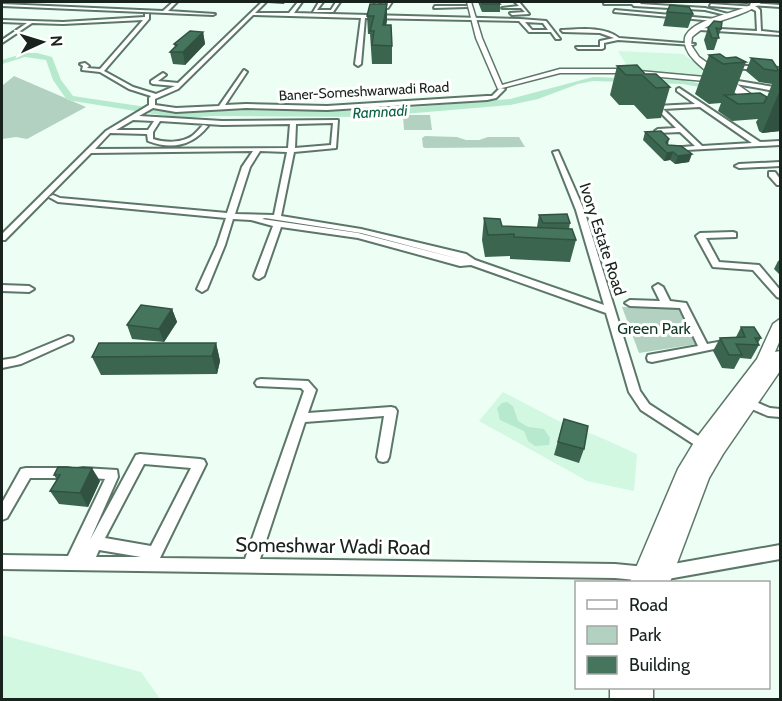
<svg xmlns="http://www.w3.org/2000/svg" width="782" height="701" font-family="Cabin,sans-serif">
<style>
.built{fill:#d2f8e2}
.green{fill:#b2d1c0}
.water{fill:#b6e9cd}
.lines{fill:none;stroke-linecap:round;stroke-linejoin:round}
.river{fill:#b6e9cd;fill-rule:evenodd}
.minor-casing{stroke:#5c7768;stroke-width:4}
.tertiary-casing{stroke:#5c7768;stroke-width:3}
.primary-casing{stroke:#5c7768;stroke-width:3}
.minor{fill:#fff;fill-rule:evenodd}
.tertiary{fill:#fff;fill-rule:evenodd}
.primary{fill:#fff;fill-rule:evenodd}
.wall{fill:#3c6550}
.shaded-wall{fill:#315241}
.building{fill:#46755d;stroke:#315241;stroke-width:1.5}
.labels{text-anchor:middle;stroke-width:6;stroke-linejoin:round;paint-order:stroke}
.far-street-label{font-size:14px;fill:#18231d;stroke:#fff}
.far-water-label{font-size:15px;font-style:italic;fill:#0a6241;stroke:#fff}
.street-label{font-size:16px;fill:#18231d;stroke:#fff}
.park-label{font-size:16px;fill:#0f3825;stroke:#fff}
.near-street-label{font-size:20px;fill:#18231d;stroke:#fff}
</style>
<rect width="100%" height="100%" fill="#edfef4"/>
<!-- built -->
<g class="built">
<polygon points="618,51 683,54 713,76 630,71"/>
<polygon points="503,392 574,429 595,435 637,454 634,491 587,481 479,421"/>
<polygon points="2,635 141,672 160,699 2,699"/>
</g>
<!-- green -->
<g class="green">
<polygon points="14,76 86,107 27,139 16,137 2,139 2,86"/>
<polygon points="403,115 430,115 432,130 404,130"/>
<polygon points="425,136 457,137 466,140 479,140 488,137 519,137 525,147 425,148 423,147 422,138"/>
<polygon points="622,307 681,308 697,344 639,353"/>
</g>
<!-- water -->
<polygon class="water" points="507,402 513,406 518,421 528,427 544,429 550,438 549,445 535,446 528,441 524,431 500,420 497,408 502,403"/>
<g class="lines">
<!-- river -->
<polygon class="river" points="25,53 37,53 52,57 61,80 73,96 179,112 214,110 368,111 510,99 593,77 682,80 722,88 718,90 682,84 593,81 578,84 538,99 510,105 368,117 214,116 179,118 67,100 53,80 46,60 25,57 2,64 2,60"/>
<!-- minor casing -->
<g class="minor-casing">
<g id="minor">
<polygon points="173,2 177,2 168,11 215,14 213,15 2,6 2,4 163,11"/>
<path d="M262 2H266L255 13H289L298 2H302L294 13 520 19 546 21 560 39H556L551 32H529L519 21 365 18 361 64 358 66 355 64 361 18 253 15 178 89 155 99V105L176 108 219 106 244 70 247 72 225 105 246 104 327 106 487 96H492L500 88 505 89 496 98 487 100 327 110 246 108 176 112 153 108 139 116 222 121 338 120 336 148 294 152 281 216 361 229 466 254 475 260 604 305 576 210 553 152 558 151 584 210 640 391 649 404 706 441 708 444 706 447 702 449 698 447 641 410 629 392 606 313 471 265 460 266 358 238 281 227 264 276 259 279 256 278 254 276 273 226 251 220 233 219 225 245 207 289 202 292 197 289 217 245 226 218 58 202 49 197 53 195 60 198 227 213 242 167 253 151 91 153 5 240H2V234L106 131 149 105V98L151 96 129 89 100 72 82 70 83 66 80 64 85 63 89 66 87 68 100 69 143 20 63 24 32 23 2 43V40L27 23 2 22V20L63 22 145 17V14H149V19L104 71 133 87 156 94 175 86 153 84 151 83V81L163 73 166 75 158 81 178 83ZM525 22 543 23 548 30H532ZM133 120 154 121 148 130H116ZM160 121 222 125 290 124 288 148 95 149 110 133 147 134 148 141C172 150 192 146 208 126L203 125C200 128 196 133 192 136 182 143 165 143 153 139V132ZM333 123 331 145 295 148 296 124ZM260 151 287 152 274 215 235 214 250 167ZM265 218 361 233 463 260 358 233 262 219Z"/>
<polygon points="319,2 323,2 317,10 331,10 336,2 340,2 333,12 313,12"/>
<polygon points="376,2 380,2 377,5 386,6 388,2 392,2 388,8 373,7"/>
<polygon points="515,2 519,2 529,14 512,15 510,13 525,12 521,8 502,8 519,6"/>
<polygon points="605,2 639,2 641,3 640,4 705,8 732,15 730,16 705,10 634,6 632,4 604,4"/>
<polygon points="751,3 780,5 780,7 750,5"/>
<polygon points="711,4 757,7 760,10 761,31 780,33 780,35 700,30 702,28 757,31 756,11 752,9 710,6"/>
<polygon points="435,6 466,6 468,7 434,8"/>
<polygon points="615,10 715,19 717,20 715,21 614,12"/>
<path d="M561 30C580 29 604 26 619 38L695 44 693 45 618 40 604 43V48L602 49H578L576 47H600V41L614 38 600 33 563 32Z"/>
<polygon points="730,65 780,68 780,71 728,68"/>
<polygon points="738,81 780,88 780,92 736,84 735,83"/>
<path d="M679 88 760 142 780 141V145L668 151 667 150 670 148 695 146 680 132 658 133 655 131 658 129 676 128 656 108V106L695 104 677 91V89ZM700 107 752 143 702 146 663 109Z"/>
<polygon points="780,162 780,166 739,168 735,166 739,164"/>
<polygon points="769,172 775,172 780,179 780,185 777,185 769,176"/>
<polygon points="733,232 736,233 736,237 706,238 719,262 759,265 780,290 780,298 777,297 753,270 713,267 696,236 700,233"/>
<polygon points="658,284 663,287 670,301 686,303 707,344 729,340 734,343 733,345 652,362 648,361 647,358 648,355 698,346 680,308 630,306 625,303 630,300 660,301 653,287"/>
<polygon points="2,285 29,286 34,289 29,292 2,291"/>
<polygon points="68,336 72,337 73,339 72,341 21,364 2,368 2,360 15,358"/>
<path d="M261 379 308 381 316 390 308 413 391 407 395 408 397 411 389 457 387 461 383 462 379 461 377 457 384 416 305 422 260 559 615 564 646 567 651 569 653 574 651 579 646 581 615 578 2 569V555L68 556 105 479 78 477 77 473 78 469 83 468 117 470 118 477 90 540 136 455 140 454 200 459 204 460 206 464 160 558 245 559 304 391 301 388 257 386 255 383 257 380ZM144 464 191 468 151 546 105 538ZM99 550 141 557H96Z"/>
<polygon points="751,400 770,408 780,409 780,417 768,416 747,407 745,404 747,401"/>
<polygon points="26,468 67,468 72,469 73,473 72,477 67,478 30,478 7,518 2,520 2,503 21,469"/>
<polygon points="780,545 780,559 662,580 657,578 655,573 657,568 662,566"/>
</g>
</g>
<!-- tertiary casing -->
<g class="tertiary-casing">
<polygon id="tertiary" points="467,2 471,2 482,38 502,85 560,69 617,69 716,78 719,80 716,82 617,73 560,73 498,89 476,38"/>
</g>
<!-- primary casing -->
<g class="primary-casing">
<g id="primary">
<path d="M756 2H762C742 19 712 18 692 37L691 45 699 57 780 115V121C764 115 706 73 694 60 688 54 682 43 686 35 697 17 738 14 756 2Z"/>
<polygon points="780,319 780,340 775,352 780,351 780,371 723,454 709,478 670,582 630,582 678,469 698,436 757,359 773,324"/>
<rect x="610" y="688" width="43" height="12"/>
</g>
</g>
<!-- minor -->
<use href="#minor" class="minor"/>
<!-- tertiary -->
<use href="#tertiary" class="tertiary"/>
<!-- primary -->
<use href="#primary" class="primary"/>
</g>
<!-- wall -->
<g class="wall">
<polygon points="268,2 285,2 284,4 268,3"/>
<polygon points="478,2 498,2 500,4 500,12 482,12"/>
<polygon points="732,2 753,2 747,4 731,3"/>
<polygon points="772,2 780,2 780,4"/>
<polygon points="387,4 386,25 392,46 392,64 372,64 370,34 368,34 367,16"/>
<polygon points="667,12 693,14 688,28 663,26"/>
<polygon points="708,28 721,29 714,50 707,50 704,40"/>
<polygon points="203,32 205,44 185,65 173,64 170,52 175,47 174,44"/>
<polygon points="709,55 746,62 734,94 767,97 772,84 759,82 746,71 751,58 778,69 779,68 780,68 780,131 762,133 759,131 756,122 758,119 732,121 718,111 721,103 709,104 695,94"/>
<polygon points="617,66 645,74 670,87 661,118 647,119 634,105 619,105 610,95"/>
<polygon points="645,132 669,139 668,145 689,162 675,164 670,160 664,161 643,140"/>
<polygon points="539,215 570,223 569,229 576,240 570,262 510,259 510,256 485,257 482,240 484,218 502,226 537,227"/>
<polygon points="780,260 780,275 774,269 778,261"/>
<polygon points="172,309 177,322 164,342 132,339 127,325"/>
<polygon points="741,327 761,338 758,343 759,345 751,359 740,358 734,369 722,368 713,351 720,338 736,337"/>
<polygon points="216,343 220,361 217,374 101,375 92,357"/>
<polygon points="564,419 584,449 579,463 554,455"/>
<polygon points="54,475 100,481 88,507 59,504 50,491 57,480"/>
</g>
<!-- shaded-wall -->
<g class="shaded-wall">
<polygon points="387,4 387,21 383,43 383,25"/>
<polygon points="203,32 205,44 185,65 183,52"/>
<polygon points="780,90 780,131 762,133"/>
<polygon points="673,152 670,160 664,161 667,153"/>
<polygon points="692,154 689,162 675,164 678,156"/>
<polygon points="172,309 177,322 164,342 159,329"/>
<polygon points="216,343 220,361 217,374 212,356"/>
<polygon points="92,468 100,481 88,507 80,493"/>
</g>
<!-- building -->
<g class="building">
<polygon points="482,2 498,2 500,4 483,4"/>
<polygon points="370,4 387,4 383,25 391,25 392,46 372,45 374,31 370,31 374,16 367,16"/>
<polygon points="670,5 689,7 693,14 667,12"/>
<polygon points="714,21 722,22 721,29 716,28 719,38 712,38 708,28"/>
<polygon points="190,31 203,32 183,52 170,52 177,45 174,44"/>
<polygon points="720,54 726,58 736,57 746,62 723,64 709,55"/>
<polygon points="751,58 772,60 778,69 777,71 764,69"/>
<polygon points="637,65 645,74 656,74 670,87 656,88 642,75 626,75 617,66"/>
<polygon points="760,93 767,97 764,103 738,104 724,95"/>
<polygon points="661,131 669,139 666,142 668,145 681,146 692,154 678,156 673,152 667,153 645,132"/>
<polygon points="567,214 570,223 543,223 539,215"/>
<polygon points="484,218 500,219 502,226 572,229 576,240 514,237 514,234 488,235"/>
<polygon points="141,305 172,309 159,329 127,325"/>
<polygon points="741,327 754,327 761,338 755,338 759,345 736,344 742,355 729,355 720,338 745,337"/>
<polygon points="99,343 216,343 212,356 92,357"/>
<polygon points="564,419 588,426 584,449 558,442"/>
<polygon points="58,467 92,468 80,493 50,491 60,475 54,475"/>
</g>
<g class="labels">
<!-- far-street labels -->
<g class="far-street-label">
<text transform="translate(364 91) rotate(-3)" y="5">Baner-Someshwarwadi Road</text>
</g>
<!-- far-water labels -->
<g class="far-water-label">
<text transform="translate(380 112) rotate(-3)" y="5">Ramnadi</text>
</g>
<!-- street labels -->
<g class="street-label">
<text transform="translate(603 239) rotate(72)" y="6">Ivory Estate Road</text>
</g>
<!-- park labels -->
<g class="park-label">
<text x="654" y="334">Green Park</text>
</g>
<!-- near-street labels -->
<g class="near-street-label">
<text transform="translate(333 546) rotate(1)" y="7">Someshwar Wadi Road</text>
</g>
</g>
<!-- border -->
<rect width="782" height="701" fill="none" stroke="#18231d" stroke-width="6"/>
<!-- legend -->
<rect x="575" y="581" width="195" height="108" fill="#ffffff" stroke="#a3a7a5" stroke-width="1.5"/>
<rect x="587" y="600" width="30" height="9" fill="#ffffff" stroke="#a3a7a5" stroke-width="1.5"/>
<text x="629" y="611" font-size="18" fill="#18231d">Road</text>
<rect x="587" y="626" width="30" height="18" fill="#b2d1c0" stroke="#a3a7a5" stroke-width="1.5"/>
<text x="629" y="641" font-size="18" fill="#18231d">Park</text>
<rect x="587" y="656" width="30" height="18" fill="#46755d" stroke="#a3a7a5" stroke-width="1.5"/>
<text x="629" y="671" font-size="18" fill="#18231d">Building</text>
<!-- north arrow -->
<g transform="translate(42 42) rotate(86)" stroke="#ffffff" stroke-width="4.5" paint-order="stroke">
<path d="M0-4.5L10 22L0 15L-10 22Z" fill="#18231d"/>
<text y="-9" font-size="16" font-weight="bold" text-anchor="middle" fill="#18231d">N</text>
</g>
</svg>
